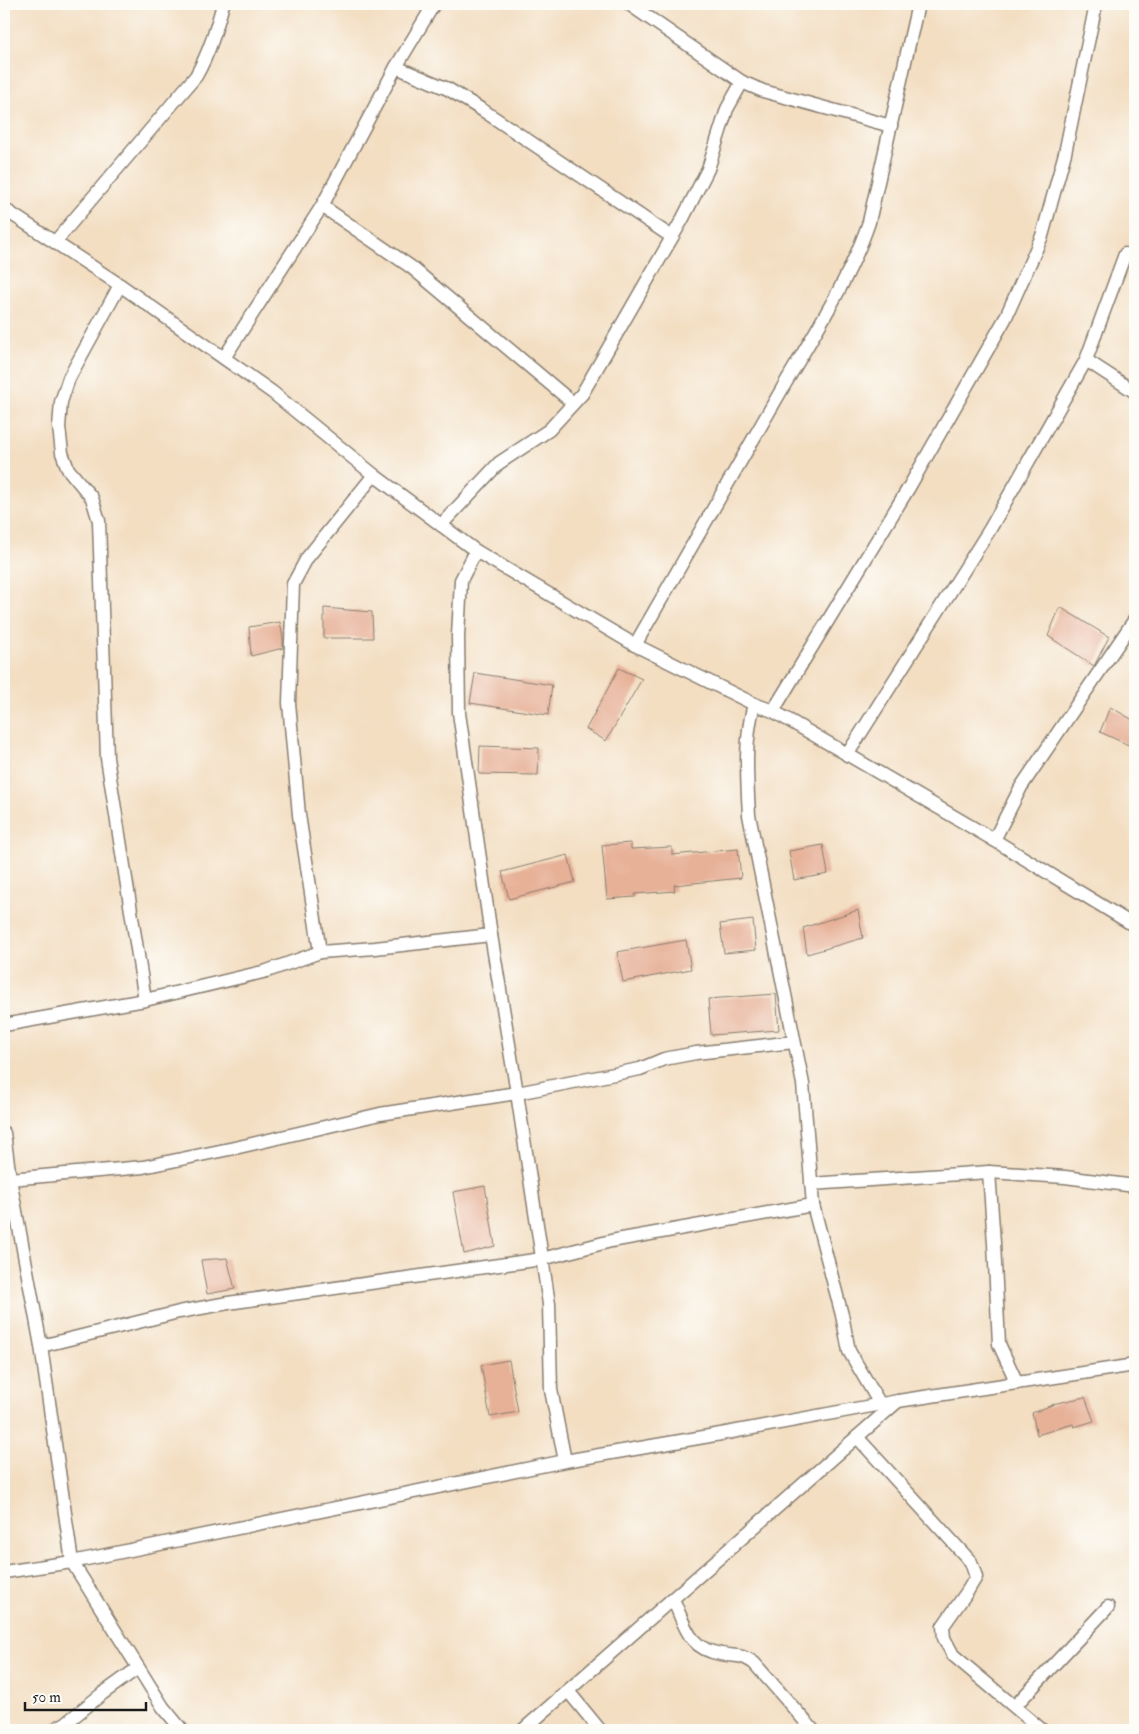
<svg xmlns="http://www.w3.org/2000/svg" width="1139" height="1734" font-family="'IM FELL Double Pica',serif">
<style>
.building{fill:#e7b198}
.lines{fill:none;stroke-linecap:round;stroke-linejoin:round}
.street-casing{stroke:#887d6f;stroke-width:15}
.street{stroke:#fff;stroke-width:12}
</style>
<rect width="100%" height="100%" fill="#fdfcf7"/>
<filter id="ink" filterUnits="userSpaceOnUse"><feTurbulence type="fractalNoise" baseFrequency=".02" numOctaves="2"/><feDisplacementMap in="SourceGraphic" scale="10" xChannelSelector="R" yChannelSelector="G"/><feConvolveMatrix kernelMatrix="1 2 1 2 8 2 1 2 1" color-interpolation-filters="sRGB"/></filter>
<filter id="wash" filterUnits="userSpaceOnUse"><feTurbulence type="fractalNoise" baseFrequency=".0096" numOctaves="4" result="noise"/><feDisplacementMap in="SourceGraphic" scale="20" xChannelSelector="R" yChannelSelector="G"/><feGaussianBlur stdDeviation="1.12" result="paint"/><feColorMatrix in="noise" values="0 0 0 0 0 0 0 0 0 0 0 0 0 0 0 0 0 1.4 0 .05"/><feComposite in="paint" operator="in"/></filter>
<g filter="url(#wash)">
<rect width="100%" height="100%" fill="#f3dec2"/>
<g id="blocks">
<!-- building -->
<g class="building">
<polygon points="1060,607 1109,637 1094,666 1048,636"/>
<polygon points="324,608 372,612 373,638 324,638"/>
<polygon points="280,622 283,638 283,648 251,656 249,627"/>
<polygon points="619,668 642,679 606,741 586,729"/>
<polygon points="475,673 552,685 548,715 470,703"/>
<polygon points="1110,707 1135,721 1135,748 1100,732"/>
<polygon points="480,746 539,748 538,775 479,774"/>
<polygon points="631,843 631,849 672,847 672,855 738,849 741,878 674,885 675,891 635,894 635,897 607,899 602,845"/>
<polygon points="823,845 828,874 794,880 789,851"/>
<polygon points="568,855 575,882 509,899 502,872"/>
<polygon points="858,910 863,938 807,954 803,928"/>
<polygon points="753,920 756,950 724,953 720,924"/>
<polygon points="686,940 691,969 623,982 617,952"/>
<polygon points="776,994 779,1030 711,1035 708,999"/>
<polygon points="485,1186 495,1246 464,1254 453,1192"/>
<polygon points="227,1258 235,1289 207,1294 201,1260"/>
<polygon points="509,1360 518,1412 490,1417 481,1365"/>
<polygon points="1085,1397 1094,1421 1074,1427 1073,1424 1037,1435 1032,1413 1057,1403"/>
</g>
</g>
</g>
<g filter="url(#ink)">
<use href="#blocks" fill-opacity="0" stroke="#887d6f" stroke-width="1"/>
<g class="lines">
<!-- street casing -->
<g class="street-casing">
<g id="street">
<polyline points="629,4 742,82"/>
<polyline points="396,67 448,89 484,111 672,237"/>
<polyline points="322,206 411,267 573,403"/>
<polyline points="4,209 120,285 272,392 374,475 476,551 635,645 754,704 773,711 994,840 1135,926"/>
<path d="M55 242 196 76C209 53 216 30 223 4"/>
<polyline points="120,285 69,378 61,402 59,427 62,453 68,469 92,498 99,521 107,758 145,1000"/>
<polyline points="224,358 322,206 396,67 434,4"/>
<polyline points="1086,360 1135,392"/>
<polyline points="441,525 499,463 549,430 582,394 682,220 708,169 727,109 742,82 763,91 891,126"/>
<polyline points="476,551 461,580 458,636 459,713 491,935 517,1093 549,1304 551,1390 565,1461"/>
<path d="M635 645C684 560 733 475 782 389 813 335 849 281 869 222L918 4"/>
<path d="M754 704C744 741 747 777 749 815L803 1084 813 1205 842 1315 849 1351 880 1404"/>
<polyline points="773,711 908,489 1005,319 1042,236 1065,153 1096,4"/>
<polyline points="847,755 990,529 1086,360 1125,254"/>
<polyline points="994,840 1021,787 1135,619"/>
<polyline points="320,952 299,815 289,703 293,584 307,558 374,475"/>
<polyline points="4,1025 145,1000 267,971 320,952 375,948 491,935"/>
<polyline points="4,1133 10,1179 41,1346 72,1562 163,1707 182,1730"/>
<polyline points="989,1172 994,1243 999,1344 1017,1383"/>
<polyline points="10,1179 143,1167 239,1147 380,1114 517,1093 640,1069 664,1059 696,1053 794,1042"/>
<polyline points="811,1184 989,1172 1065,1177 1135,1186"/>
<polyline points="41,1346 179,1312 228,1303 542,1259 611,1241 813,1205"/>
<polyline points="857,1437 971,1562 976,1577 967,1592 943,1626 944,1638 953,1655 1042,1730"/>
<polyline points="4,1572 72,1562 565,1461 721,1434 898,1401 1135,1365"/>
<path d="M673 1599C685 1625 688 1649 721 1654 737 1657 739 1653 754 1663L813 1730"/>
<polyline points="568,1691 600,1730"/>
<polyline points="1015,1706 1108,1607"/>
<polyline points="53,1730 66,1723 102,1694 138,1668"/>
<polyline points="523,1730 898,1401"/>
</g>
</g>
<!-- street -->
<use href="#street" class="street"/>
</g>
</g>
<!-- margin -->
<rect width="1139" height="1734" fill="none" stroke="#fdfcf7" stroke-width="20"/>
<!-- scale -->
<path d="M25 1702v8h121v-8" fill="none" stroke="#1c1c1c" stroke-width="2.5"/>
<text x="32" y="1702" font-size="15" fill="#1c1c1c" stroke="#fdfcf7" stroke-width="4" paint-order="stroke">50 m</text>
</svg>
